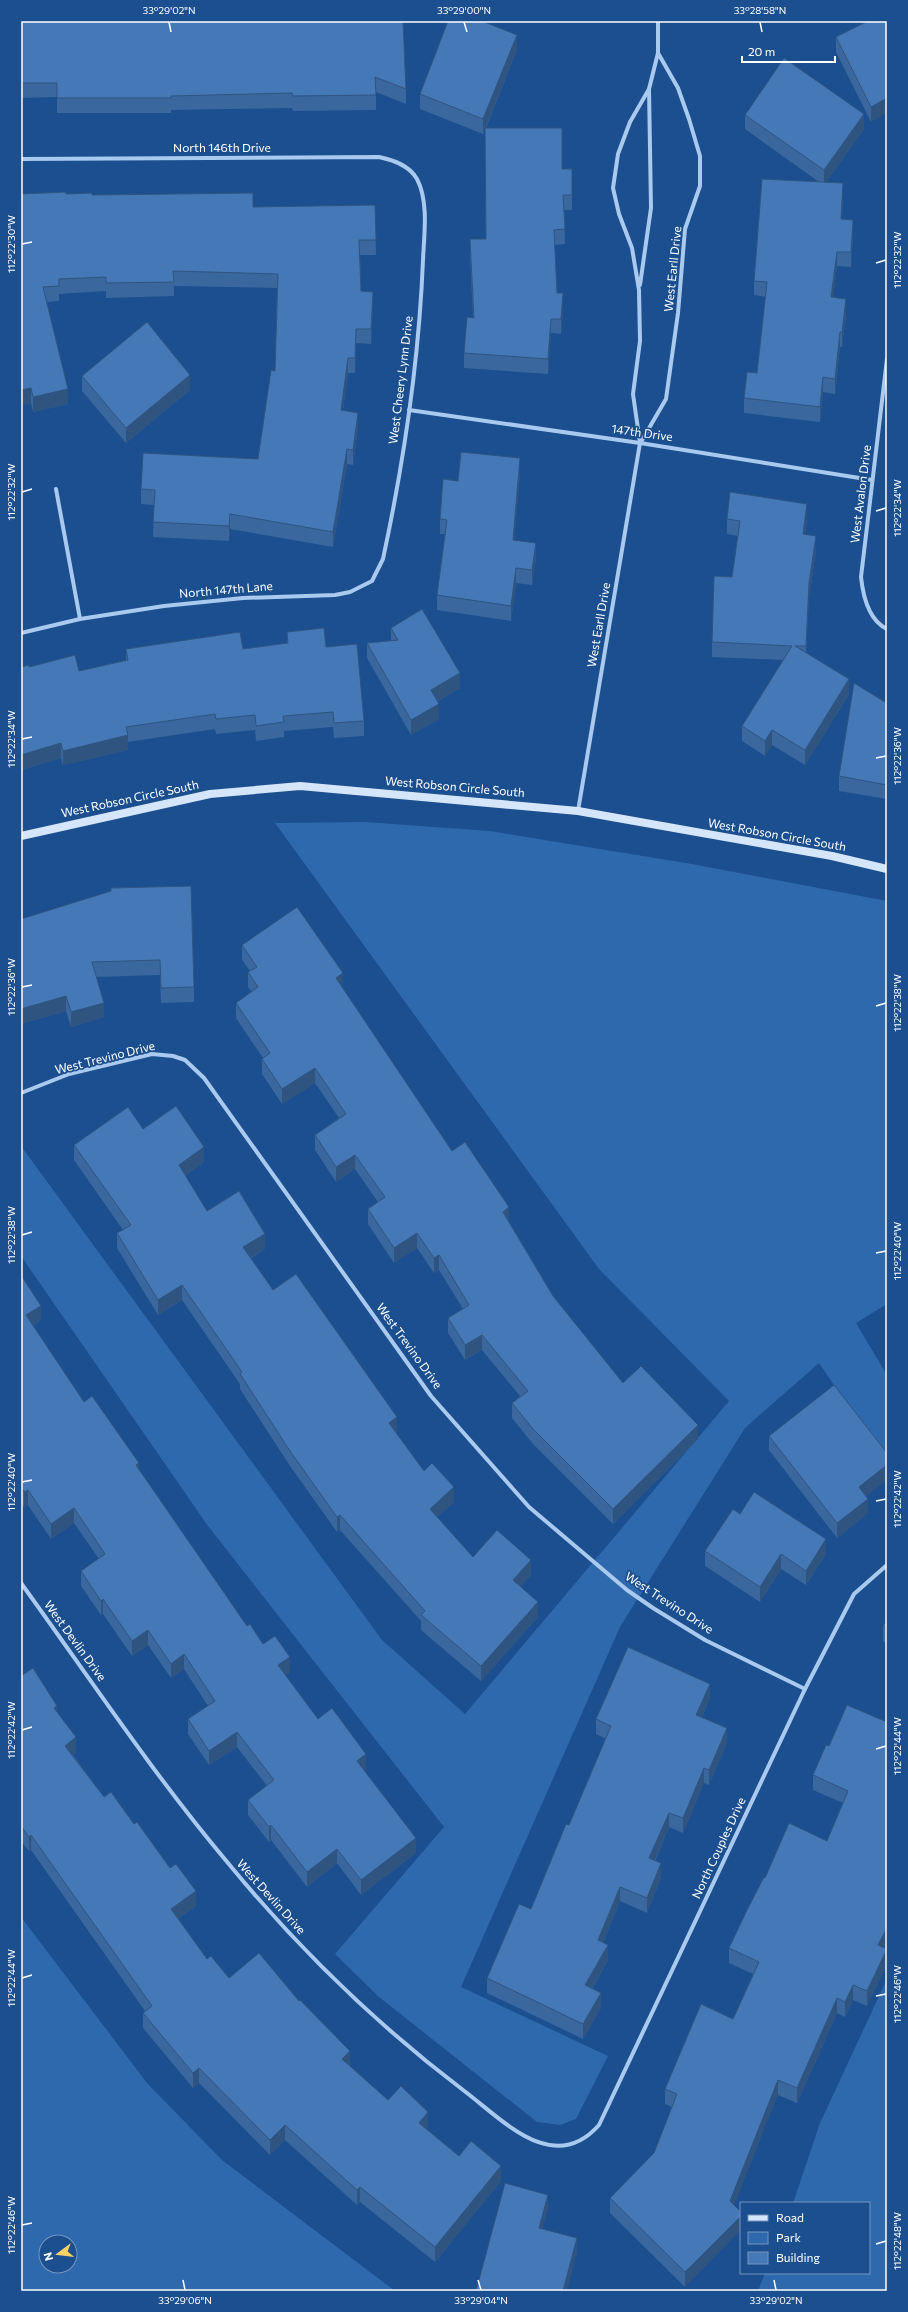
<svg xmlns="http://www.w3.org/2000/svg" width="908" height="2312" font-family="Commissioner,sans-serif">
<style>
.green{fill:#2e69ad;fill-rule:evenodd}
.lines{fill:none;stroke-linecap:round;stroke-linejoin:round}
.street{stroke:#a9c9ee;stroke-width:4}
.secondary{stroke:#d6e6fa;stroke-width:8}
.wall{fill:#3a679d}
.shaded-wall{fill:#305480}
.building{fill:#4478b7;stroke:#305480}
.ticks{fill:none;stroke:#fff;stroke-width:1.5}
.labels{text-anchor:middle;stroke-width:3.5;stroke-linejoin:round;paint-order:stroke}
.street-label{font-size:12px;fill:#fff;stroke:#1b4f8f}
.neatline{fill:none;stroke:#fff;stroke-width:1.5}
.ticks-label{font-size:10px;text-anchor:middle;fill:#fff}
</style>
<rect width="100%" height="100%" fill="#1b4f8f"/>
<!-- green -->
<g class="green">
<polygon points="365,822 490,831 692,864 887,901 887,1304 856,1323 887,1375 887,1463 819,1363 745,1428 620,1627 461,1987 608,2056 576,2119 560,2125 537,2122 379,1997 335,1954 444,1827 208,1526 21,1256 21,1146 382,1640 465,1714 729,1401 599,1269 275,823"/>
<path d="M21 1917 147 2083 222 2160 395 2291H21ZM46 2242H70V2266H46Z"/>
<polygon points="887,1979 887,2291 758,2291 765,2273 869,2273 869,2203 793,2203 820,2123"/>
</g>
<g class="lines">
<!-- street -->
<g class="street">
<path d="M21 159 379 157C393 160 409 165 417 179 429 202 424 235 423 260 419 360 404 461 383 559L372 581 350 592 335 595 243 598 164 606 80 619 21 633"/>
<polyline points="640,285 651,208 649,89"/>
<path d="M887 359 861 577C863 596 868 620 887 629"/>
<polyline points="409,410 640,443 872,480"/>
<polyline points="641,442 666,399 678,313 685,229 700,186 700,156 689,119 678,88 658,53"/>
<polyline points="56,489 80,619"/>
<polyline points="578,811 640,443 633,394 640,341 639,290 632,248 619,214 613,188 618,154 630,122 649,89 658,53 658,21"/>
<polyline points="21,1093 69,1074 152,1054 173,1056 185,1060 204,1078 431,1396 529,1507 627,1590 653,1608 705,1640 805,1689"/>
<path d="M21 1583C89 1677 153 1774 228 1863 297 1947 376 2024 463 2090 502 2119 553 2177 599 2125L805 1689 854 1594 887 1565"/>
</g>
<!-- secondary -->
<polyline class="secondary" points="21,836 210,794 300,786 578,811 832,856 887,869"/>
</g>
<!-- wall -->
<g class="wall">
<polygon points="21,21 403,21 406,89 406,104 376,92 376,110 293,111 292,108 171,110 171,113 57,113 57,97 21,98"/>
<polygon points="863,21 887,21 871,122 836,52 836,37 864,23"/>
<polygon points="517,50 486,128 562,169 572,169 572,210 564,210 565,244 555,245 557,293 563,308 561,334 551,333 548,374 464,368 464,353 473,318 470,254 470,239 486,239 485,131 483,134 420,109 420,94"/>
<polygon points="745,115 864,129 826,182 843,198 842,219 853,235 851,267 837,266 833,297 846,314 842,347 840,347 835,394 823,392 820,422 744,413 744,398 757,373 766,297 754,295 754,281 819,182 745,129"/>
<polygon points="21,194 92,195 253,207 375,205 376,255 360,255 361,291 373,306 371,344 356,343 355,373 348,373 343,410 358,427 353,465 347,464 333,547 230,529 229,541 153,537 154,505 141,504 141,489 258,459 275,371 277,288 174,286 174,296 106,298 106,291 59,294 59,301 47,302 68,404 33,412 31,403 21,405"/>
<polygon points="82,376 190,390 126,443 82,391"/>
<polygon points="520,473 514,540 536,558 532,585 516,583 511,621 437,610 437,595 445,534 440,534 440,519 458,481"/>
<polygon points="807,518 805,534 816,551 809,598 806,652 849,694 805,765 772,745 765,756 742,741 742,726 783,660 712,657 712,642 732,577 738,536 727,534 727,519"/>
<polygon points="391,628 460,688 438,701 439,719 411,735 367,658 367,643 391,641"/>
<polygon points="287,632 326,647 364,721 364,736 334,738 333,727 284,731 284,737 256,741 255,730 216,734 215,729 128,742 128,750 63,765 61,758 21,770 21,667 29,667 79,671 126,660 126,649 243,649 287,643"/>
<polygon points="887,689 887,799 839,791 839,776 885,702"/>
<polygon points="111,892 194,987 194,1002 161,1003 160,975 96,977 104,1017 71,1027 66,1011 21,1024"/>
<polygon points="242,945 343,988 342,988 452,1151 509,1222 509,1223 553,1296 623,1383 698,1439 613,1524 533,1444 512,1418 512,1403 520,1396 482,1350 465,1360 448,1333 448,1318 463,1309 439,1270 434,1273 417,1248 394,1263 368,1224 368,1209 378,1202 355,1169 336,1182 315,1150 315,1135 339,1118 315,1083 282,1104 262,1074 262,1059 263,1058 236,1018 236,1003 252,992 248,987 248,972 250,971 242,960"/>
<polygon points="143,1129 204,1162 185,1176 207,1211 265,1249 251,1258 273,1290 397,1432 396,1433 424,1471 454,1502 437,1517 473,1557 531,1575 521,1586 538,1617 481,1681 421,1630 421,1621 340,1530 337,1532 290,1466 240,1389 240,1384 182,1300 158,1315 117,1248 117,1233 123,1230 74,1160 74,1145"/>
<polygon points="21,1275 41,1320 33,1326 84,1402 139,1470 247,1626 290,1672 285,1675 318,1719 366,1769 364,1770 416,1853 361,1895 337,1863 307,1887 271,1840 269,1842 248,1815 248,1800 267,1786 237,1747 209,1765 188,1734 188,1719 208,1706 184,1669 171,1678 148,1645 132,1656 103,1614 101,1615 81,1586 81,1571 99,1559 74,1523 51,1539 28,1505 24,1507 21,1502"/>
<polygon points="887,1353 887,1370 886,1369 886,1354"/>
<polygon points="769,1436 866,1496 868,1513 837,1538 769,1450"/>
<polygon points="740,1514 826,1554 806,1585 781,1569 760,1602 705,1566 705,1551"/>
<polygon points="887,1620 887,1644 883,1641 883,1626"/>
<polygon points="21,1676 57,1712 76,1752 73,1755 104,1797 134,1824 196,1906 178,1919 207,1959 229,1978 350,2065 350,2066 388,2100 428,2127 426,2129 459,2156 501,2181 435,2262 360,2202 357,2205 285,2140 270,2155 199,2083 193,2088 143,2028 143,2013 145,2011 31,1850 29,1851 21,1841"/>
<polygon points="710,1698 702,1717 727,1743 709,1785 704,1783 683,1833 669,1827 655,1861 661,1878 647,1913 620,1901 603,1943 608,1960 592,1989 601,2008 583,2039 487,1993 487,1978 531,1909 569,1825 606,1739 596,1734 596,1719"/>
<polygon points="847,1705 887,1964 867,2006 853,2000 845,2017 837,2013 797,2103 778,2095 685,2287 610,2213 610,2198 654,2153 672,2107 665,2104 665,2089 733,2019 753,1974 729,1963 729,1948 765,1878 827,1841 843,1803 813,1790 813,1775 829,1746"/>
</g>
<!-- shaded-wall -->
<g class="shaded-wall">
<polygon points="517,35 517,50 483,134 483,119"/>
<polygon points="887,98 887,113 871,122 871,107"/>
<polygon points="864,114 864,129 824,185 824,170"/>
<polygon points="843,183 843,198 841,234 841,219"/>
<polygon points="853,220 853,235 851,267 851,252"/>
<polygon points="837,252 837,266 831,312 831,297"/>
<polygon points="373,292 373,306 371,344 371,329"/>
<polygon points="563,293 563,308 561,334 561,319"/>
<polygon points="846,299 846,314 842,347 842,332"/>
<polygon points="551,319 551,333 548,374 548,359"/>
<polygon points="356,329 356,343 355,373 355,358"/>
<polygon points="840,332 840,347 835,394 835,379"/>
<polygon points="348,358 348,373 341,425 341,410"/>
<polygon points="190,375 190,390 126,443 126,428"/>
<polygon points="823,377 823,392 820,422 820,407"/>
<polygon points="31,388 31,403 21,405 21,390"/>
<polygon points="68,389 68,404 33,412 33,397"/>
<polygon points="358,413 358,427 353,465 353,450"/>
<polygon points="347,449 347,464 333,547 333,532"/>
<polygon points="520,458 520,473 513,554 513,540"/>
<polygon points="807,504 807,518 803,549 803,534"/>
<polygon points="230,514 230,529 229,541 229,526"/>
<polygon points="816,536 816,551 809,598 806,661 806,646 809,583"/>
<polygon points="536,543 536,558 532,585 532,570"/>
<polygon points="516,568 516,583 511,621 511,606"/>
<polygon points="460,673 460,688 431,705 431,690"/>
<polygon points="849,679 849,694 805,765 805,750"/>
<polygon points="439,704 439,719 411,735 411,720"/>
<polygon points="772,730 772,745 765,756 765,741"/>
<polygon points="128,735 128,750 63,765 63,751"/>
<polygon points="61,743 61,758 21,770 21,755"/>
<polygon points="343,973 343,988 336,993 336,978"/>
<polygon points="66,996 66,1011 21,1024 21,1009"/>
<polygon points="104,1003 104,1017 71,1027 71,1012"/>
<polygon points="315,1068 315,1083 282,1104 282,1089"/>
<polygon points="204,1147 204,1162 179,1180 179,1165"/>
<polygon points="355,1155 355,1169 336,1182 336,1167"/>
<polygon points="509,1207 509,1222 503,1227 503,1212"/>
<polygon points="417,1233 417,1248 394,1263 394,1248"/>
<polygon points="265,1234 265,1249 243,1262 243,1247"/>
<polygon points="439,1255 439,1270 434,1273 434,1258"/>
<polygon points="182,1285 182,1300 158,1315 158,1300"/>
<polygon points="41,1306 41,1320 26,1330 26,1315"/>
<polygon points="482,1335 482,1350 465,1360 465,1345"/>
<polygon points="397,1417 397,1432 389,1438 389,1423"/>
<polygon points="698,1425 698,1439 613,1524 613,1509"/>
<polygon points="139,1463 139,1478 136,1465"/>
<polygon points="887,1465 887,1480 859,1502 859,1487"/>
<polygon points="454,1487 454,1502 430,1523 430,1509"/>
<polygon points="28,1490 28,1505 24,1507 24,1492"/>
<polygon points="868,1499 868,1513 837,1538 837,1523"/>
<polygon points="74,1508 74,1523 51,1539 51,1524"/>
<polygon points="340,1515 340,1530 337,1532 337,1517"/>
<polygon points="826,1539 826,1554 806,1585 806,1571"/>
<polygon points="781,1554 781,1569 760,1602 760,1587"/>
<polygon points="531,1560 531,1575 513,1595 513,1580"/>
<polygon points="103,1599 103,1614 101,1615 101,1601"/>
<polygon points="538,1602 538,1617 481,1681 481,1666"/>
<polygon points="148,1630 148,1645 132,1656 132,1641"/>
<polygon points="184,1654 184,1669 171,1678 171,1664"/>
<polygon points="290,1657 290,1672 278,1680 278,1665"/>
<polygon points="710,1684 710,1698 696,1730 696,1715"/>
<polygon points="57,1706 57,1721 54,1708"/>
<polygon points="727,1728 727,1743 709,1785 709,1770"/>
<polygon points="237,1732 237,1747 209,1765 209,1751"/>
<polygon points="76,1737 76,1752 65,1761 65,1746"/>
<polygon points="366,1754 366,1769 357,1776 357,1761"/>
<polygon points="704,1768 704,1783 683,1833 683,1818"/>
<polygon points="669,1813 669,1827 649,1873 649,1858"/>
<polygon points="271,1825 271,1840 269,1842 269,1827"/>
<polygon points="31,1835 31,1850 29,1851 29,1837"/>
<polygon points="416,1838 416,1853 361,1895 361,1880"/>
<polygon points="337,1849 337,1863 307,1887 307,1872"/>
<polygon points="661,1863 661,1878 647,1913 647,1898"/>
<polygon points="620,1887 620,1901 598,1955 598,1940"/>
<polygon points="196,1891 196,1906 171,1924 171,1909"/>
<polygon points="887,1928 887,1942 878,1960 878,1945"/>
<polygon points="608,1945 608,1960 585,2000 585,1985"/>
<polygon points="887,1949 887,1964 867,2006 867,1991"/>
<polygon points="853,1985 853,2000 845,2017 845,2002"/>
<polygon points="601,1993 601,2008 583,2039 583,2024"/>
<polygon points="837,1998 837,2013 797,2103 797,2088"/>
<polygon points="350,2051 350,2065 342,2074 342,2059"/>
<polygon points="199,2068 199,2083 193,2088 193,2073"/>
<polygon points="778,2080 778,2095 730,2216 730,2201"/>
<polygon points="428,2112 428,2127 419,2138 419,2123"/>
<polygon points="285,2125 285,2140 270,2155 270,2140"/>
<polygon points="501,2166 501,2181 435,2262 435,2247"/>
<polygon points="360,2187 360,2202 357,2205 357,2190"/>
<polygon points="548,2195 548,2209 539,2243 539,2228"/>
<polygon points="741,2216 741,2230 685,2287 685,2272"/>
<polygon points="577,2238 577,2253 567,2291 563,2291"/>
</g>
<!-- building -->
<g class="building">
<polygon points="21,21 403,21 406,89 375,77 376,95 293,96 292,93 171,96 171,98 57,98 57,83 21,83"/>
<polygon points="448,21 482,21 517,35 483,119 420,94"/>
<polygon points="868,21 887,21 887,98 871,107 836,37"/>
<polygon points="784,58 864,114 824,170 745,115"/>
<polygon points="485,128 562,128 562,169 572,169 572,195 563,195 565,229 554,230 557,293 563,293 561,319 551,319 548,359 464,353 467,317 474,318 470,239 486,239"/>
<polygon points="762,179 843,183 841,219 853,220 851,252 837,252 831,297 846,299 842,332 840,332 835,379 823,377 820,407 744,398 747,372 757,373 767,282 754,281"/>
<polygon points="66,192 66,194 92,193 92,195 253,193 253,207 375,205 376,240 359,240 361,291 373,292 371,329 356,329 355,358 348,358 341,410 358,413 353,450 347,449 333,532 230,514 229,526 153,522 155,490 141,489 143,453 258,459 271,370 275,371 278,274 173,271 174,282 106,283 106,277 59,279 59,286 43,287 68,389 33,397 31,388 21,390 21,194"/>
<polygon points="147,322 190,375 126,428 82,376"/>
<polygon points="461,452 520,458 513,540 536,543 532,570 516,568 511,606 437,595 447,520 440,519 443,479 458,481"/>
<polygon points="730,492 807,504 803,534 816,536 809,583 806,646 795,646 849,679 805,750 772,730 765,741 742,726 792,646 712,642 714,576 732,577 740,521 727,519"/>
<polygon points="422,609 460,673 431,690 439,704 411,720 367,643 398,640 391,628"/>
<polygon points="324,628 326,647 357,644 364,721 334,723 333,712 283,716 284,722 256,726 255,715 216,719 215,714 126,727 128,735 63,751 61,743 21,755 21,667 29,665 29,667 75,655 79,671 128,660 126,649 240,632 243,649 288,643 287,632"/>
<polygon points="854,683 885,702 887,689 887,785 839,776"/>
<polygon points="191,886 194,987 161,988 160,960 92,962 104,1003 71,1012 66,996 21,1009 21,919 111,891 111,888"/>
<polygon points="297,907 343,973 336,978 452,1151 465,1142 509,1207 503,1212 553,1296 623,1383 641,1366 698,1425 613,1509 533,1429 512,1403 528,1391 482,1335 465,1345 448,1318 469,1305 439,1255 434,1258 417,1233 394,1248 368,1209 385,1197 355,1155 336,1167 315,1135 346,1114 315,1068 282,1089 262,1059 270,1053 236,1003 258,987 248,972 257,967 242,945"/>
<polygon points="176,1106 204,1147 179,1165 207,1211 239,1191 265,1234 243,1247 273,1290 296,1274 397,1417 389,1423 424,1471 432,1463 454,1487 430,1509 473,1557 497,1530 531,1560 513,1580 538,1602 481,1666 421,1615 425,1611 340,1515 337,1517 290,1451 240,1374 242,1372 182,1285 158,1300 117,1233 131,1225 74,1145 128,1107 143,1129"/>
<polygon points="21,1275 41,1306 26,1315 84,1402 92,1396 139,1463 136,1465 247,1626 250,1624 263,1644 275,1636 290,1657 278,1665 318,1719 332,1708 366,1754 357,1761 416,1838 361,1880 337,1849 307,1872 271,1825 269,1827 248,1800 274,1780 237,1732 209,1751 188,1719 215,1701 184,1654 171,1664 148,1630 132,1641 103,1599 101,1601 81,1571 105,1554 74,1508 51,1524 28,1490 24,1492 21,1487"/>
<polygon points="834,1385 887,1453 887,1465 859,1487 868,1499 837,1523 769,1436"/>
<polygon points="754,1492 826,1539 806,1571 781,1554 760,1587 705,1551 733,1509 740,1514"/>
<polygon points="887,1620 887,1629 883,1626"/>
<polygon points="628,1647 710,1684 696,1715 727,1728 709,1770 704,1768 683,1818 669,1813 649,1858 661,1863 647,1898 620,1887 598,1940 608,1945 585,1985 601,1993 583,2024 487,1978 519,1904 531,1909 566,1824 569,1825 611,1726 596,1719"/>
<polygon points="33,1668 57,1706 54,1708 76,1737 65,1746 104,1797 111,1792 134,1824 137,1822 170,1868 176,1864 196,1891 171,1909 207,1959 211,1956 229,1978 259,1953 299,2001 300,2000 350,2051 342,2059 388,2100 401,2086 428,2112 419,2123 459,2156 471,2141 501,2166 435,2247 360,2187 357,2190 285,2125 270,2140 199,2068 193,2073 143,2013 152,2006 31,1835 29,1837 21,1826 21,1676"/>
<polygon points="847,1705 887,1722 887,1928 878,1945 887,1949 867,1991 853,1985 845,2002 837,1998 797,2088 778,2080 730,2201 741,2212 741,2216 685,2272 610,2198 654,2153 677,2094 665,2089 701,2004 733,2019 759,1962 729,1948 747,1910 764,1877 765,1878 789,1823 827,1841 848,1791 813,1775 826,1745 829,1746"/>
<polygon points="505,2183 548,2195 539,2228 577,2238 563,2291 476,2291"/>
</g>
<!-- ticks -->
<path class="ticks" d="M169 22 171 32M464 22 467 32M760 22 762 32M22 244 32 242M876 263 886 260M22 492 32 489M876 511 886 508M22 739 32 737M876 758 886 756M22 987 32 985M876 1006 886 1003M22 1235 32 1232M876 1253 886 1251M22 1482 32 1480M876 1501 886 1499M22 1730 32 1727M876 1749 886 1746M22 1978 32 1975M876 1996 886 1994M22 2225 32 2223M876 2244 886 2241M183 2280 185 2290M478 2280 481 2290M774 2280 776 2290"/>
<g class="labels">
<!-- street labels -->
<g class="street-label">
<text x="222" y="152">North 146th Drive</text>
<text transform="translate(673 269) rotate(-84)" y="4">West Earll Drive</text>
<text transform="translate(401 380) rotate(-83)" y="4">West Cheery Lynn Drive</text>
<text transform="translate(642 433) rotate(8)" y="4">147th Drive</text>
<text transform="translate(861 494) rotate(-83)" y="4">West Avalon Drive</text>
<text transform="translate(226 590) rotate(-5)" y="4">North 147th Lane</text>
<text transform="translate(599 625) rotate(-80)" y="4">West Earll Drive</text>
<text transform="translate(455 787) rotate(5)" y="4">West Robson Circle South</text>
<text transform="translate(130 799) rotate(-12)" y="4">West Robson Circle South</text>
<text transform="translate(777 835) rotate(10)" y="4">West Robson Circle South</text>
<text transform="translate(105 1058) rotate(-14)" y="4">West Trevino Drive</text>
<text transform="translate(409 1346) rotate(54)" y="4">West Trevino Drive</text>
<text transform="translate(669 1603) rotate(33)" y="4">West Trevino Drive</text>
<text transform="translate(75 1641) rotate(54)" y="4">West Devlin Drive</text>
<text transform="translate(719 1848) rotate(-65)" y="4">North Couples Drive</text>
<text transform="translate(271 1897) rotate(48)" y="4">West Devlin Drive</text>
</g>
</g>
<!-- border -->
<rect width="908" height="2312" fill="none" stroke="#1b4f8f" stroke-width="44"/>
<!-- legend -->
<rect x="740" y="2202" width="130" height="72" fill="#1b4f8f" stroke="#7695bc"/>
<rect x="748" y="2215" width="20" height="6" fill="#d6e6fa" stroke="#7695bc"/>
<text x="776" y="2222" font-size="12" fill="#ffffff">Road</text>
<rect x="748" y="2232" width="20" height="12" fill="#2e69ad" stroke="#7695bc"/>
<text x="776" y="2242" font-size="12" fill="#ffffff">Park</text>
<rect x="748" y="2252" width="20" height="12" fill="#4478b7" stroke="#7695bc"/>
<text x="776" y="2262" font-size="12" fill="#ffffff">Building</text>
<!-- north arrow -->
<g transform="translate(58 2254) rotate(255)"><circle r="19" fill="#1b4f8f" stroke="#7695bc"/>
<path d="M0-3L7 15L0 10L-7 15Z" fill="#ffd166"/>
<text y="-6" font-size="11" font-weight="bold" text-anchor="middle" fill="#ffffff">N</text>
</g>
<!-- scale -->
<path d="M742 56v6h93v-6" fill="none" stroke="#ffffff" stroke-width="2"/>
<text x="748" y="56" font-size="12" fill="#ffffff" stroke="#1b4f8f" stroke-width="3" paint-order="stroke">20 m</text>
<rect x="22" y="22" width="864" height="2268" class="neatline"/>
<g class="ticks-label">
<text x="169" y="14">33°29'02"N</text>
<text x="464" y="14">33°29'00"N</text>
<text x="760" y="14">33°28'58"N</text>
<text transform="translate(11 244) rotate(-90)" y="4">112°22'30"W</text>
<text transform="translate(897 260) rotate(-90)" y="4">112°22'32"W</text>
<text transform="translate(11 492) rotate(-90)" y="4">112°22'32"W</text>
<text transform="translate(897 508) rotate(-90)" y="4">112°22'34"W</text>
<text transform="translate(11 739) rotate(-90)" y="4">112°22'34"W</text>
<text transform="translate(897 756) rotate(-90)" y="4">112°22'36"W</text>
<text transform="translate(11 987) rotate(-90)" y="4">112°22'36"W</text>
<text transform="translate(897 1003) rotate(-90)" y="4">112°22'38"W</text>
<text transform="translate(11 1235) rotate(-90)" y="4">112°22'38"W</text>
<text transform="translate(897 1251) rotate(-90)" y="4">112°22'40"W</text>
<text transform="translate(11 1482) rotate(-90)" y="4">112°22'40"W</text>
<text transform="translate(897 1499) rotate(-90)" y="4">112°22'42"W</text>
<text transform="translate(11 1730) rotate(-90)" y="4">112°22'42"W</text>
<text transform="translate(897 1746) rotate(-90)" y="4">112°22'44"W</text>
<text transform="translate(11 1978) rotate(-90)" y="4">112°22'44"W</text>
<text transform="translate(897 1994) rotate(-90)" y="4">112°22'46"W</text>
<text transform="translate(11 2225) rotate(-90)" y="4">112°22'46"W</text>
<text transform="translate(897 2241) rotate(-90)" y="4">112°22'48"W</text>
<text x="185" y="2304">33°29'06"N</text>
<text x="481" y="2304">33°29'04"N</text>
<text x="776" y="2304">33°29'02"N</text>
</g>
</svg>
